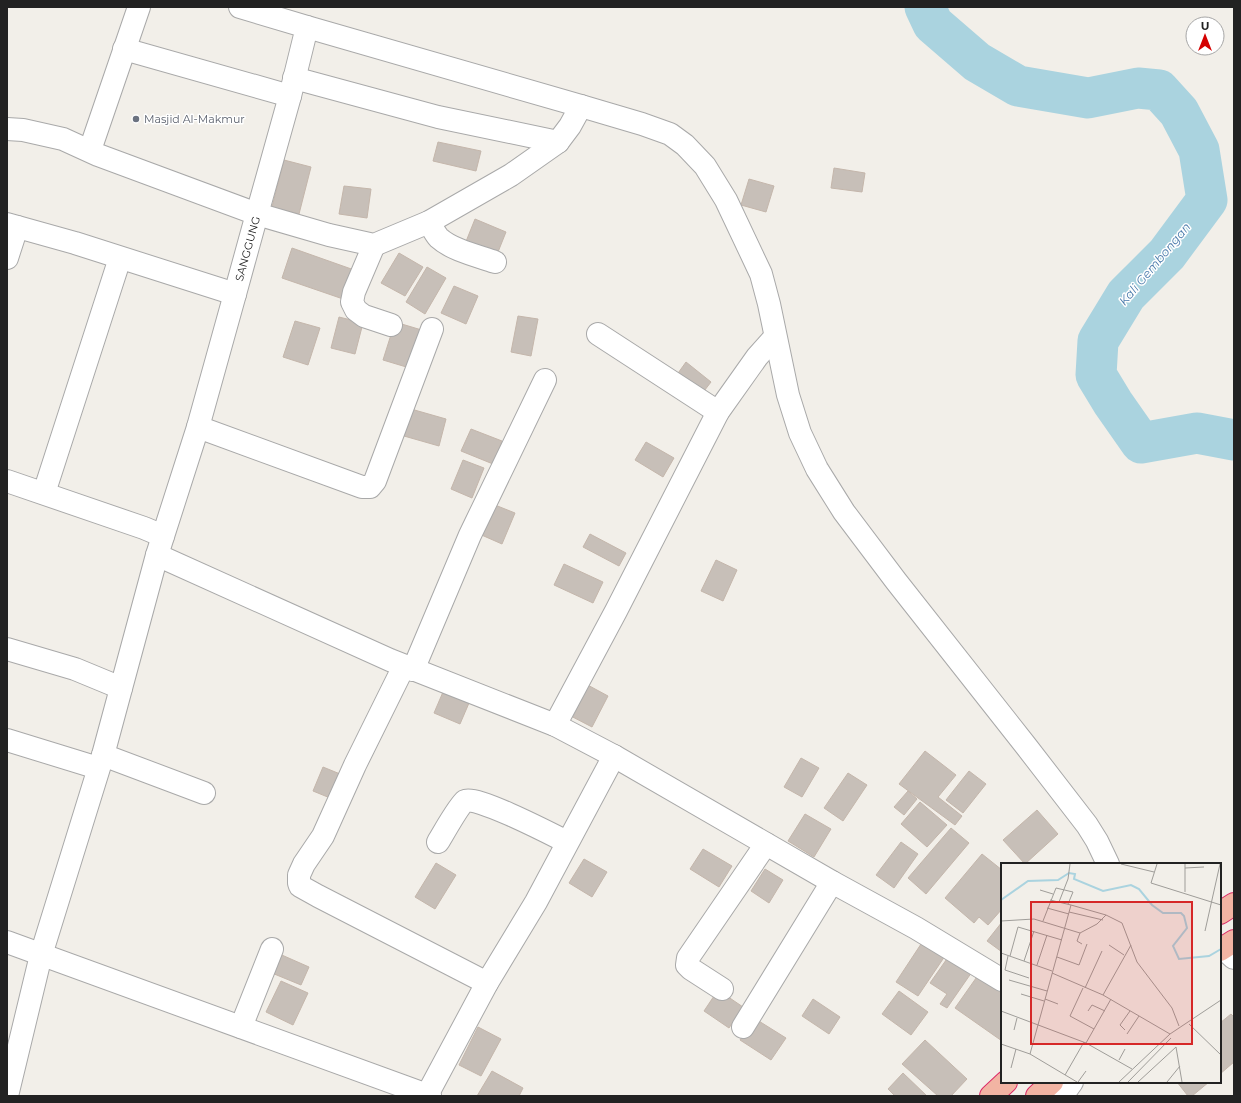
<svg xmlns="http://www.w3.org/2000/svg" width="1241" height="1103" font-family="Montserrat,sans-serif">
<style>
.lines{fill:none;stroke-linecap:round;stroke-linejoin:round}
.river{stroke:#aad3df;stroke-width:41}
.building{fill:#c7bfb8;stroke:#c4b6ab}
.minor-casing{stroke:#a9a9a9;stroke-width:24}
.trunk-casing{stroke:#dc2a67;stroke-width:24}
.minor{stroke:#fff;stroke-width:22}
.trunk{stroke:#f2b4a3;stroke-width:22}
.worship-dot{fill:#6b7280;stroke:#fff;stroke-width:1.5}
.labels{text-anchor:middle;stroke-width:3;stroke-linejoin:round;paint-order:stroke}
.worship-label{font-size:11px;fill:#5b616d;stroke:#fff;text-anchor:start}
.street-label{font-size:11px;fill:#222;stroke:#fff}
.water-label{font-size:12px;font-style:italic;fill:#4a7aab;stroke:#fff}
.inset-river{fill:none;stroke:#aad3df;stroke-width:2}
.inset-road{fill:none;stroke:#9f9d99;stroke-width:1}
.view{fill:#d62828;fill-opacity:0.15;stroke:#d62828;stroke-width:2}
.inset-edge{fill:none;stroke:#222;stroke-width:2}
</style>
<rect width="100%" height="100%" fill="#f2efe9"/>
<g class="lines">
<!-- river -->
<polyline class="river" points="925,7 933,24 977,62 1018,86 1088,98 1138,88 1159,90 1179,112 1199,150 1207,200 1167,254 1126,295 1098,341 1096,375 1113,403 1141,443 1197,433 1234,440"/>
</g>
<!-- building -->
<g class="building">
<polygon points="438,142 481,151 476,171 433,161"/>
<polygon points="284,160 311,167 299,214 272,207"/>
<polygon points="834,168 865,173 862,192 831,188"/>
<polygon points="749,179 774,186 766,212 741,205"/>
<polygon points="344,186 371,189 367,218 339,214"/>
<polygon points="475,219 506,232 496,257 465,244"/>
<polygon points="292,248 357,271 346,300 282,278"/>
<polygon points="399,253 423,267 405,296 381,283"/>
<polygon points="427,267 446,278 425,314 406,302"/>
<polygon points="454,286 478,296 466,324 441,313"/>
<polygon points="518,316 538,319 531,356 511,352"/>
<polygon points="339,317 363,323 355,354 331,348"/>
<polygon points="295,321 320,328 308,365 283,357"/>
<polygon points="395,322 425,331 413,369 383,360"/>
<polygon points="686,362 711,382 701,395 676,376"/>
<polygon points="411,409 446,419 439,446 404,436"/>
<polygon points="471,429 502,441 493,464 461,451"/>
<polygon points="646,442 674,458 663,477 635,460"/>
<polygon points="463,460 484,468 472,498 451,489"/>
<polygon points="490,503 515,513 502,544 477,533"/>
<polygon points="590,534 626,553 619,566 583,547"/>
<polygon points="716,560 737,570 723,601 701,591"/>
<polygon points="564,564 603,582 593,603 554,585"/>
<polygon points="584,683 608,696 592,727 567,714"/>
<polygon points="443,692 469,703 460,724 434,713"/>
<polygon points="925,751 956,775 938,797 962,816 955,825 899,784"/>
<polygon points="801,758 819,768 802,797 784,787"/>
<polygon points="323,767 345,776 335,800 313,791"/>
<polygon points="969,771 986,784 963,813 946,800"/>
<polygon points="848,773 867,785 843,821 824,808"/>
<polygon points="908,791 917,799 904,815 894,807"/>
<polygon points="920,802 947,825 927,847 901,824"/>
<polygon points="1037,810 1058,834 1025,864 1003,840"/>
<polygon points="805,814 831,829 814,857 788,841"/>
<polygon points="951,828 969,843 926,894 908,878"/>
<polygon points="901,842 918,854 894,888 876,875"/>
<polygon points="703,849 732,866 719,887 690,869"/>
<polygon points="982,854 1002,870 1002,909 988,925 979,917 974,923 945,898"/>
<polygon points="584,859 607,872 592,897 569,883"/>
<polygon points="436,863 456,875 435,909 415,897"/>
<polygon points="765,869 783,880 769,903 751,891"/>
<polygon points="1002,922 1002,952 987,941"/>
<polygon points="925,938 947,953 918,996 896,982"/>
<polygon points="275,952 309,967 301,985 267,971"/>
<polygon points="951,953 974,969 947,1008 940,1004 947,994 930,983"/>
<polygon points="981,971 1002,985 1002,1041 955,1008"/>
<polygon points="281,981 308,993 293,1025 266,1012"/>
<polygon points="718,990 743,1007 729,1028 704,1011"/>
<polygon points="899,991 928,1012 911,1035 882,1014"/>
<polygon points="813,999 840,1017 829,1034 802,1016"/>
<polygon points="1231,1014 1234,1017 1234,1062 1220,1074 1220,1023"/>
<polygon points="754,1018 786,1038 771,1060 740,1040"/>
<polygon points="478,1027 501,1039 481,1076 459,1065"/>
<polygon points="925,1040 967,1079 951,1096 938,1096 902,1064"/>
<polygon points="492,1071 523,1088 519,1096 477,1096"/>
<polygon points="903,1073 927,1096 895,1096 888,1089"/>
<polygon points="1177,1082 1209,1082 1192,1096 1188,1096"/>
</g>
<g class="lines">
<!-- minor casing -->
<g class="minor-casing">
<g id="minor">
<polyline points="124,49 290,96"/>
<polyline points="294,78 438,117 558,142"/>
<polyline points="581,106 642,124 670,134 685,145 705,166 726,200 761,274 769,304 788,395 800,433 817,469 844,512 896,581 1026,746 1087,825 1097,841 1108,864"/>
<polyline points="7,129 23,130 63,139 98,155 257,214 329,235 374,245 429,222 511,175 558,142 570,126 581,106 307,27"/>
<polyline points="90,150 139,7"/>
<path d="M429 222C432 227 435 234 439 238 452 250 478 256 495 262"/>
<polyline points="7,224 75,243 235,294"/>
<polyline points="374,245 354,292 352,302 356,310 364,316 391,325"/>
<polyline points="7,258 17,227"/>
<polyline points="598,334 718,412"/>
<polyline points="198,427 362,487 370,487 375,481 432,329"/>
<polyline points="7,481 144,528 163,536"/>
<polyline points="44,493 120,258"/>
<polyline points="157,555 390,660 555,725 614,756 832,882 916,928 1002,980"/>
<polyline points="7,649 75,669 121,688"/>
<polyline points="404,666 355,765 323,836 304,864 299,875 299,883 300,886 318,896 487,983"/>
<polyline points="413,670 470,535 545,380"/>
<polyline points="555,725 616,611 718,412 757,357 775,337"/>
<polyline points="7,740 98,768"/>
<polyline points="103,755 204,793"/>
<path d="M438 842C443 834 459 805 465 801 476 795 553 835 567 842"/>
<polyline points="7,942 430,1096"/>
<polyline points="1223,948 1234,958"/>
<polyline points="722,989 691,969 687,965 688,958 766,844"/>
<polyline points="241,1027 272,949"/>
<polyline points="743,1027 832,882"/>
<polyline points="427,1095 487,983 536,902 614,756"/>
<path id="s1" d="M7 1096 41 955 103 755 157 555 198 427 235 294 257 214 290 96 307 27 240 7"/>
<polyline points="1062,1096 1072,1082"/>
</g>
</g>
<!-- trunk casing -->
<g class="trunk-casing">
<g id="trunk">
<polyline points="1220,913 1234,904"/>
<polyline points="1220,950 1234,941"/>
<polyline points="991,1096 1006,1082"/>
<polyline points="1037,1096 1052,1082"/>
</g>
</g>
<!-- minor -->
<use href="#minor" class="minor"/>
<!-- trunk -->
<use href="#trunk" class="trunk"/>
</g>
<!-- markers -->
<circle class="worship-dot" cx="136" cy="119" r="4"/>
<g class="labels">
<!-- worship labels -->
<g class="worship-label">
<text x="144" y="123">Masjid Al-Makmur</text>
</g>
<!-- street labels -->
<g class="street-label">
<text dy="4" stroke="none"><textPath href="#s1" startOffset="881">SANGGUNG</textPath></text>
</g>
<!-- water labels -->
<g class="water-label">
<text transform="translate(1155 264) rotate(-50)" y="4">Kali Gembongan</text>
</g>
</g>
<!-- overview -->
<g transform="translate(1001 863)">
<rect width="220" height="220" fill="#f2efe9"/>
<path class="inset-river" d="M0 37 27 18 57 17 68 10 74 11 73 16 102 28 130 22 138 26 151 42 162 50H180L183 53 186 65 172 83 178 96 208 93 220 86"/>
<path class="inset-road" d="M120 1 153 9M156 1 150 20 220 42M184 1V29M184 5 203 4M39 27 52 31M58 39 67 16 69 1M46 45 68 51M68 49 102 57M105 52 121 60 136 99 171 145 178 163M0 58 33 56 79 70 96 61 105 52 70 42M42 58 55 25 72 29 67 41M204 68 219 1M79 70 76 78 81 81M108 82 123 92M0 90 51 108M7 93 4 107 28 115M9 93 17 64 61 77M56 94 78 102 86 81M23 98 33 68M36 102 46 72M51 110 102 132 169 171M8 117 46 128M82 125 69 153 93 166M84 125 101 88M20 131 43 138M102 132 130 82M44 136 57 141M0 148 85 180 131 206M87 148 91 142 104 148M188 161 220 192M13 167 16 155M124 167 119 162 129 148M126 171 138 153M85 180 110 136M0 181 29 191 76 219M29 191 70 42 49 37M118 197 124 186M10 205 15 186M64 212 83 179M77 219 85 208M118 219 169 171 220 137M127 219 170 175M137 219 175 184 181 219M166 219 179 203"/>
<path class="view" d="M30 39H191V181H30Z"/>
<rect width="220" height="220" class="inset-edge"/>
</g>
<!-- border -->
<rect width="1241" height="1103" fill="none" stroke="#222222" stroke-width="16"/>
<!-- north arrow -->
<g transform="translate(1205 36)"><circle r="19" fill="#ffffff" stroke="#a7a7a7"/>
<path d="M0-3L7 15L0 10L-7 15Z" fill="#d40000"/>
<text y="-6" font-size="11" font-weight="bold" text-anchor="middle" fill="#222222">U</text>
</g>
</svg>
